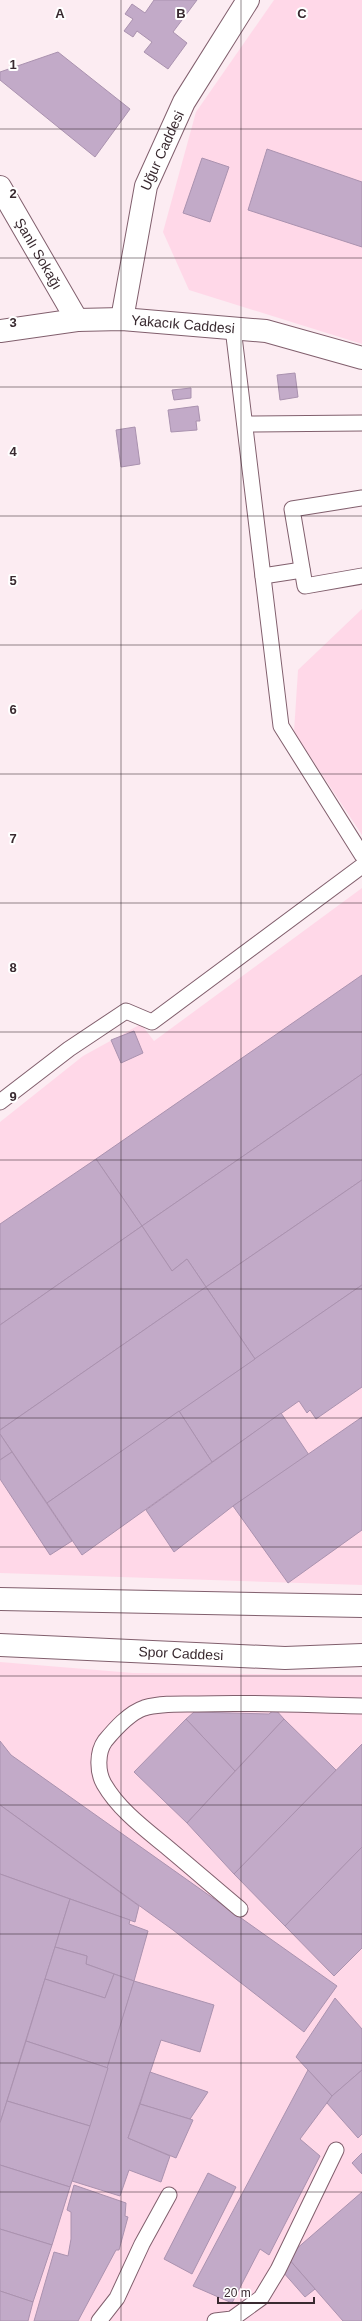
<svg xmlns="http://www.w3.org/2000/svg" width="362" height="2321" font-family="Arial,sans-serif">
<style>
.built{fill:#ffd8e8}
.building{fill:#c2aac8;stroke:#aa92af}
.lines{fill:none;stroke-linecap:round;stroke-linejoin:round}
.service-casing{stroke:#815f6d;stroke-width:17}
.minor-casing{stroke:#815f6d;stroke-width:24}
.tertiary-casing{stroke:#815f6d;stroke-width:24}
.primary-casing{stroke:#815f6d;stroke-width:24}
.service{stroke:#fff;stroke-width:15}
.minor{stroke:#fff;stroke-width:22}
.tertiary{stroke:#fff;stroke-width:22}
.primary{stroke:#fff;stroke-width:22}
.grid{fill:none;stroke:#392a30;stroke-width:1;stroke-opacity:0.55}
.labels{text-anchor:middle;stroke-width:4;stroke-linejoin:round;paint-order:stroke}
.street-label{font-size:14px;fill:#392a30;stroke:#fff}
.grid-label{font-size:13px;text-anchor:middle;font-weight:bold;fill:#392a30;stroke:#fff;stroke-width:4;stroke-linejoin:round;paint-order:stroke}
</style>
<rect width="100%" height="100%" fill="#fcecf2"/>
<!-- built -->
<g class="built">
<polygon points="274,0 362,0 362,344 189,290 163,232 196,112"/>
<polygon points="362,609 362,835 294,732 298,670"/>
<polygon points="362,888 362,1585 0,1573 0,1122 83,1056 141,1024 154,1041"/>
<polygon points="0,1662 133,1673 362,1675 362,2321 0,2321"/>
</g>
<!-- building -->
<g class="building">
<polygon points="154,0 197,0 173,32 187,43 168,69 144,52 152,42 137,31 133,37 124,31 133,19 125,14 132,4 145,13"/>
<polygon points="58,52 130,109 95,157 0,80 0,72"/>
<polygon points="267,149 362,182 362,247 248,210"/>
<polygon points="202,158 229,167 210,222 183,213"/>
<polygon points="295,373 298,397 280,400 277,375"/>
<polygon points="191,388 191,398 174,400 172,390"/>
<polygon points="198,406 200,421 196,421 197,430 171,432 168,410"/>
<polygon points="135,427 140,464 121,467 116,430"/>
<polygon points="362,975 362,1074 142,1226 96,1159"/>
<polygon points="134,1031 143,1053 121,1063 111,1040"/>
<polygon points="362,1074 362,1180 206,1287 187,1259 172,1271 142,1226"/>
<polygon points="96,1159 142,1226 0,1325 0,1224"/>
<polygon points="362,1180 362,1285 255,1359 206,1287"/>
<polygon points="142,1226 172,1271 187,1259 206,1287 0,1430 0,1325"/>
<polygon points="362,1285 362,1387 316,1419 310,1410 307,1413 299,1401 212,1462 179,1411"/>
<polygon points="206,1287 255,1359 47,1503 0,1434 0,1430"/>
<polygon points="179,1411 212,1462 82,1555 47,1503"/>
<polygon points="281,1413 309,1455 233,1506 174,1552 146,1510"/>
<polygon points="362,1417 362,1530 288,1583 233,1506"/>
<polygon points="0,1434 12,1452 0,1460"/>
<polygon points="12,1452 72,1541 50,1555 0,1479 0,1460"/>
<polygon points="275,1709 284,1719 235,1771 186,1719 194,1712 269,1714"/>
<polygon points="186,1719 235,1771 187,1823 134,1772"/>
<polygon points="284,1719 336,1770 234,1874 187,1823"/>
<polygon points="0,1741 11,1755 337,1986 304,2032 173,1930 0,1805"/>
<polygon points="362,1744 362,1847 285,1926 234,1874"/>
<polygon points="0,1805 139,1906 135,1922 0,1874"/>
<polygon points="362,1847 362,1948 334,1976 285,1926"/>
<polygon points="0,1874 70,1899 0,2123"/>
<polygon points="70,1899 130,1920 129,1924 148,1931 134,1981 86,1964 87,1956 55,1947"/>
<polygon points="55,1947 87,1956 86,1964 114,1974 105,1998 45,1979"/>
<polygon points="114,1974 134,1981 108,2068 26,2041 45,1979 105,1998"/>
<polygon points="134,1981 214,2005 200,2052 161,2040 128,2138 170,2156 161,2182 129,2170 120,2196 72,2181"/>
<polygon points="335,1998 362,2029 362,2070 332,2096 296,2057"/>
<polygon points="26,2041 108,2068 90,2126 7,2101"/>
<polygon points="308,2070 332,2096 300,2139 320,2156 269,2255 260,2249 232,2303 193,2286"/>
<polygon points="362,2070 362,2134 358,2138 327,2103 332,2096"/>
<polygon points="150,2072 208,2092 190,2119 140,2104"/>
<polygon points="7,2101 90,2126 70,2187 0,2165 0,2123"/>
<polygon points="140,2104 193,2120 176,2158 128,2138"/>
<polygon points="362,2153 362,2174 352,2163"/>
<polygon points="0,2165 70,2187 52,2245 0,2229"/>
<polygon points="208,2173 236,2187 192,2274 164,2259"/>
<polygon points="74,2185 126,2203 125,2216 128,2217 119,2250 116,2250 78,2321 34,2321 54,2252 68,2256 71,2239 71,2212 67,2210"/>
<polygon points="362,2192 362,2321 343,2321 287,2257"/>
<polygon points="0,2229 52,2245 33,2302 0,2291"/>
<polygon points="287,2257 315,2289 305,2297 283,2272"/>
<polygon points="0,2291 33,2302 28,2321 0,2321"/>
</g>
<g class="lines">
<!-- service casing -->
<g class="service-casing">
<g id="service">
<polyline points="233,328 281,726 362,855"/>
<polyline points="245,424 362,423"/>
<polyline points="263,576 302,570"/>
<polyline points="362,576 305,586 292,509 362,498"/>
<polyline points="0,1102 69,1049 126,1011 152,1022 362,866"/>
<path d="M240 1909C216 1889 192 1868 168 1848 145 1829 119 1810 104 1784 97 1772 97 1752 105 1741 115 1729 129 1713 144 1708 161 1703 181 1704 198 1704 253 1702 308 1705 362 1706"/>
<polyline points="99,2321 117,2298 142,2244 169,2195"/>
<polyline points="215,2321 232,2319 261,2298 278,2270 336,2150"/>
</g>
</g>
<!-- minor casing -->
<g class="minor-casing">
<g id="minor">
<path id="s1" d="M0 187 77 320"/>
</g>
</g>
<!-- tertiary casing -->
<g class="tertiary-casing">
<g id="tertiary">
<path id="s2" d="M122 319 146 186 184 102 248 0"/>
<path id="s3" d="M0 331 77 320 122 319 266 331 362 358"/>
</g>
</g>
<!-- primary casing -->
<g class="primary-casing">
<g id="primary">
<polyline points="0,1599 362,1606"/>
<path id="s4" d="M0 1645 285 1658 362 1655"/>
</g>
</g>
<!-- service -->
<use href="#service" class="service"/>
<!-- minor -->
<use href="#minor" class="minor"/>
<!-- tertiary -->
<use href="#tertiary" class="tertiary"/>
<!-- primary -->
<use href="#primary" class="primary"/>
</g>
<!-- grid -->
<path class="grid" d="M121 0V2321M241 0V2321M0 129H362M0 258H362M0 387H362M0 516H362M0 645H362M0 774H362M0 903H362M0 1032H362M0 1160H362M0 1289H362M0 1418H362M0 1547H362M0 1676H362M0 1805H362M0 1934H362M0 2063H362M0 2192H362"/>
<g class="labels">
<!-- street labels -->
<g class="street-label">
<text dy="5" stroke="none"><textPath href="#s2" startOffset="174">Uğur Caddesi</textPath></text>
<text dy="5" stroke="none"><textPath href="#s1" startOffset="77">Şanlı Sokağı</textPath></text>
<text dy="5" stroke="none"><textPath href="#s3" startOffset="184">Yakacık Caddesi</textPath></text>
<text dy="5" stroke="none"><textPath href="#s4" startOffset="181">Spor Caddesi</textPath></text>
</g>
</g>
<g class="grid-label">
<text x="60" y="18">A</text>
<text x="181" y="18">B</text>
<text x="302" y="18">C</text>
<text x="13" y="69">1</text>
<text x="13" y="198">2</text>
<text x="13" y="327">3</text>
<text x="13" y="456">4</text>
<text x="13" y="585">5</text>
<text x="13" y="714">6</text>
<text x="13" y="843">7</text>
<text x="13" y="972">8</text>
<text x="13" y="1101">9</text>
</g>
<!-- scale -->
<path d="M218 2297v6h96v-6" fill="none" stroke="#392a30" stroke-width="2"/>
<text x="224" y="2297" font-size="12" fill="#392a30" stroke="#ffffff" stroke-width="3" paint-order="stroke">20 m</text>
</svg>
